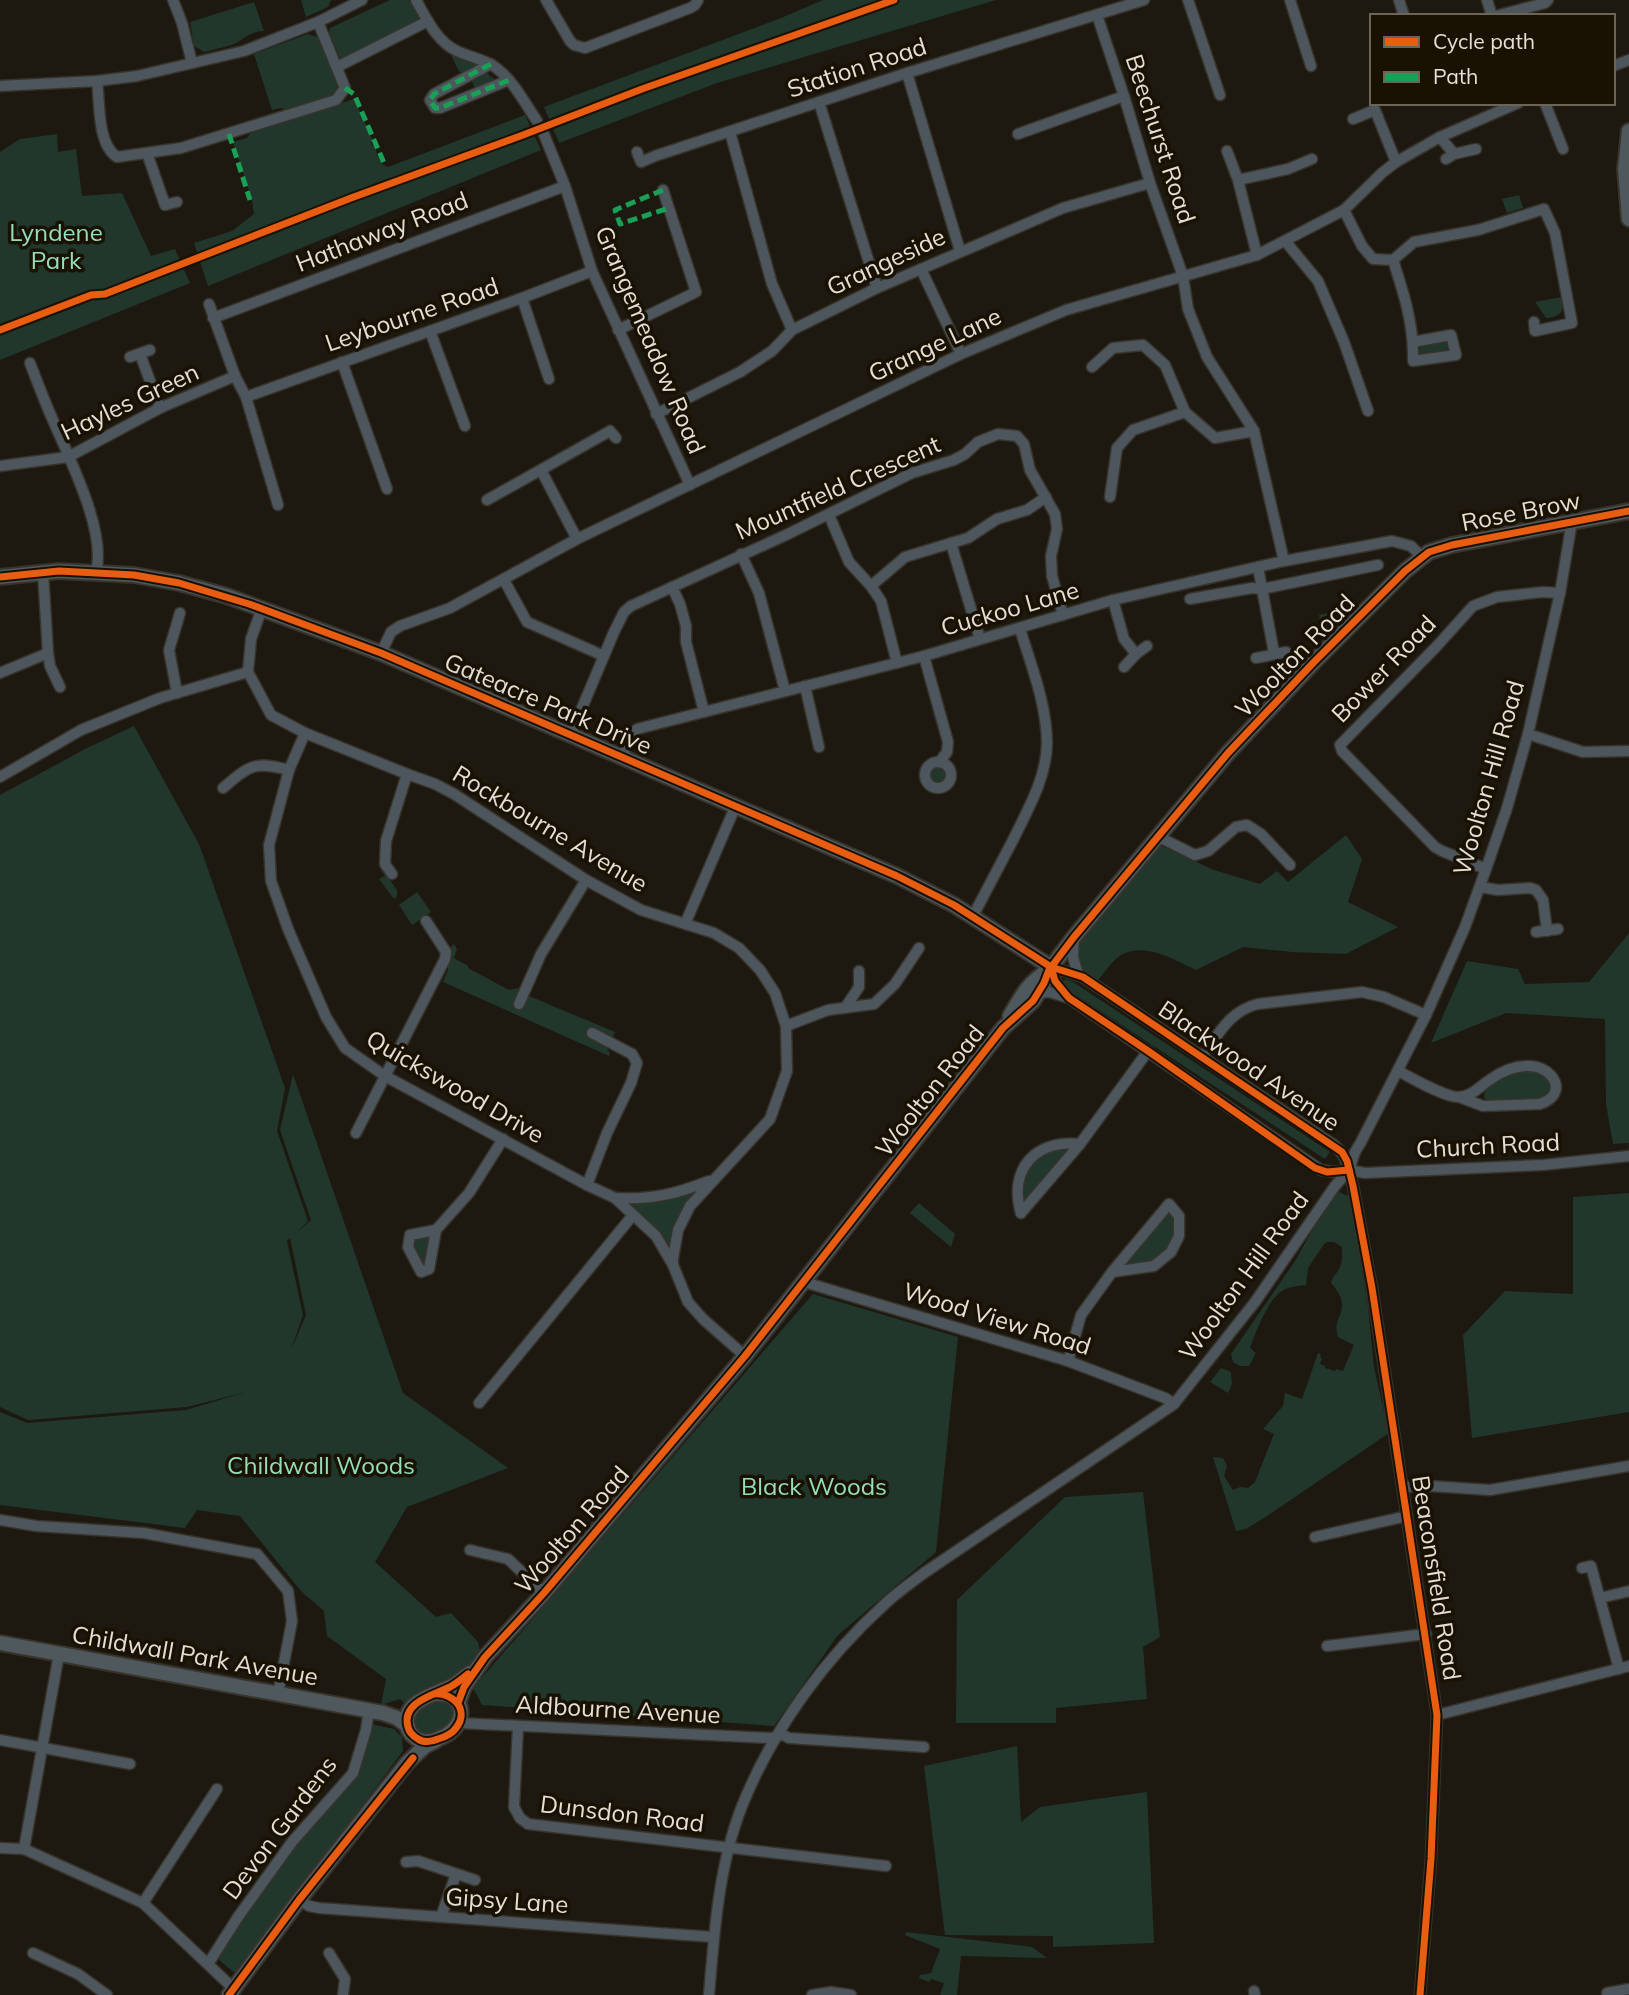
<svg xmlns="http://www.w3.org/2000/svg" width="1629" height="1995" font-family="Mulish,sans-serif">
<style>
.green{fill:#21372c;fill-rule:evenodd}
.lines{fill:none;stroke-linecap:round;stroke-linejoin:round}
.street-casing{stroke:#38342c;stroke-width:13}
.secondary-casing{stroke:#38342c;stroke-width:18}
.street{stroke:#4d565c;stroke-width:10}
.secondary{stroke:#4f585d;stroke-width:14}
.quiet{stroke:#1a9f57;stroke-width:5;stroke-dasharray:10 5;stroke-linecap:butt}
.cycleway-casing{stroke:#191203;stroke-width:11}
.cycleway{stroke:#e95d12;stroke-width:7}
.labels{text-anchor:middle;stroke-width:7;stroke-linejoin:round;paint-order:stroke}
.street-label{font-size:24px;fill:#e5dfd5;stroke:#191203}
.park-label{font-size:24px;fill:#93debc;stroke:#191203}
</style>
<rect width="100%" height="100%" fill="#1d1910"/>
<!-- green -->
<g class="green">
<polygon points="301,0 331,0 328,7 306,17"/>
<polygon points="390,0 409,0 419,18 416,22 345,58 340,58 329,33 330,28"/>
<polygon points="823,0 996,0 717,83 559,143 544,107 781,18"/>
<path d="M254 2 264 31C253 31 247 36 238 42 229 47 214 49 204 52L194 46 190 22Z"/>
<path d="M308 34 318 37 338 84C337 89 338 91 333 94 324 100 298 105 286 109L280 108 272 110 254 54Z"/>
<polygon points="451,55 478,65 479,66 464,74 459,71"/>
<polygon points="483,70 498,82 492,82 475,88 471,79"/>
<polygon points="354,99 373,141 371,142 372,146 375,145 377,155 383,165 388,167 525,115 541,150 208,286 194,243 232,231 254,214 252,200 233,142 247,138 251,133"/>
<polygon points="57,134 58,152 76,149 82,196 122,193 151,256 175,249 190,283 0,360 0,152 20,139"/>
<polygon points="1519,195 1523,208 1507,213 1502,199"/>
<path d="M1562 297C1565 311 1561 317 1546 318L1535 302Z"/>
<polygon points="1446,340 1448,352 1417,357 1421,345"/>
<polygon points="1358,607 1323,642 1319,615"/>
<path d="M134 726 199 844 285 1088 277 1131 308 1221 293 1236 311 1220 280 1130 293 1074 403 1393 508 1468 407 1507 375 1562 436 1617 451 1613 478 1642 480 1652 457 1678 405 1704 400 1699 381 1705 386 1679 327 1636 324 1611 301 1591 240 1516 197 1510 185 1528 0 1505V1412L27 1423 186 1410 246 1392 187 1407 28 1420 0 1407V795L87 748ZM290 1238 306 1315 291 1350 303 1315 287 1241Z"/>
<circle cx="938" cy="775" r="9"/>
<path d="M1346 835 1362 859 1348 902 1398 927 1346 954 1292 952 1243 947 1196 970C1173 959 1140 939 1117 958 1110 964 1104 973 1098 980L1083 977 1065 957 1153 842 1214 870 1260 884 1277 871 1288 882Z"/>
<polygon points="386,875 397,890 397,896 394,899 379,879"/>
<polygon points="417,892 431,912 412,925 399,905"/>
<polygon points="1629,933 1629,1143 1613,1144 1606,1104 1605,1019 1506,1013 1431,1043 1467,961 1518,969 1525,984 1589,982"/>
<polygon points="454,944 457,949 454,958 468,966 468,968 509,990 519,988 529,996 615,1032 607,1050 610,1052 609,1056 443,982 448,970 447,950"/>
<polygon points="1065,979 1073,982 1330,1152 1325,1159 1067,989 1063,983"/>
<path d="M1524 1070H1539L1549 1077 1553 1093 1545 1100 1494 1103 1484 1098C1485 1078 1508 1075 1524 1070Z"/>
<path d="M1075 1147 1022 1208C1020 1166 1033 1150 1075 1147Z"/>
<polygon points="709,1181 686,1221 675,1257 618,1198 665,1196"/>
<path d="M1339 1192 1348 1196 1354 1207V1220L1368 1307 1374 1367 1389 1433 1264 1518 1246 1529 1236 1531 1213 1457 1223 1458 1227 1466 1224 1476 1233 1490 1240 1487 1248 1488 1255 1482 1274 1434 1263 1429 1283 1406 1285 1393 1302 1399 1318 1353 1321 1354 1320 1357 1322 1358 1320 1364 1325 1366V1368L1335 1371 1336 1369 1343 1371 1354 1345 1338 1337C1330 1315 1356 1311 1331 1283 1333 1275 1336 1275 1339 1269 1343 1262 1342 1255 1342 1247L1334 1242H1328L1324 1244 1308 1268 1306 1285C1297 1286 1286 1287 1279 1293 1267 1303 1255 1333 1250 1348L1256 1353 1249 1366H1240L1233 1362 1231 1354 1295 1261 1322 1213Z"/>
<polygon points="1629,1193 1629,1412 1472,1438 1463,1335 1505,1291 1573,1294 1573,1197"/>
<polygon points="919,1203 955,1234 951,1247 910,1213"/>
<polygon points="1169,1208 1175,1217 1176,1235 1168,1250 1152,1264 1118,1269"/>
<polygon points="436,1230 429,1269 421,1272 408,1247 410,1235"/>
<polygon points="813,1294 958,1337 936,1552 838,1635 774,1726 482,1705 473,1688"/>
<polygon points="1221,1368 1231,1372 1232,1384 1228,1393 1210,1382"/>
<polygon points="1143,1492 1160,1637 1143,1647 1147,1699 1056,1708 1056,1723 956,1723 957,1600 1065,1497"/>
<path d="M437 1701C453 1702 455 1711 450 1725L432 1734 421 1733 414 1723C415 1709 426 1706 437 1701Z"/>
<polygon points="371,1724 394,1729 402,1737 403,1751 286,1908 238,1976 218,1959 243,1920 296,1845 356,1775"/>
<polygon points="1017,1746 1021,1822 1040,1807 1147,1792 1154,1943 1053,1947 1053,1936 945,1935 924,1766"/>
<polygon points="906,1932 1032,1947 1047,1958 961,1956 957,1995 940,1995 944,1983 931,1979 929,1982 919,1978 920,1975 931,1973 940,1949 905,1935"/>
</g>
<g class="lines">
<!-- street casing -->
<g class="street-casing">
<g id="street">
<polyline points="173,0 182,23 192,63"/>
<path d="M416 0C426 18 437 42 457 51 472 58 489 60 501 72 516 85 526 105 537 121"/>
<polyline points="546,0 570,41 574,45 585,48 690,8 695,5 698,0"/>
<polyline points="1188,0 1220,95"/>
<polyline points="1290,0 1311,66"/>
<polyline points="1399,0 1404,16"/>
<polyline points="1487,0 1492,16"/>
<polyline points="1097,15 1124,96 1150,183 1183,276 1188,309 1207,357 1254,431 1284,561"/>
<polyline points="1496,16 1545,3 1548,0"/>
<polyline points="491,64 434,94 430,100 435,108 440,108 509,80"/>
<polyline points="1613,66 1629,60"/>
<polyline points="337,67 428,21"/>
<polyline points="907,73 960,251"/>
<path d="M97 81C100 103 97 144 117 157L181 148 336 100 345 88 318 22"/>
<polyline points="0,86 97,81 137,76 244,51 318,22 362,0"/>
<polyline points="819,102 877,288"/>
<polyline points="1545,103 1563,149"/>
<polyline points="1353,119 1375,110 1396,162"/>
<polyline points="543,132 565,186 592,271 690,485"/>
<polyline points="730,132 772,284 792,330"/>
<polyline points="1018,134 1124,96"/>
<polyline points="1440,137 1454,154"/>
<polyline points="1227,151 1238,180 1257,255"/>
<polyline points="637,152 641,162 655,156 907,73 1144,0"/>
<polyline points="147,153 165,205 177,202"/>
<polyline points="1446,159 1454,154 1476,149"/>
<polyline points="1238,180 1288,169 1312,159"/>
<path d="M1344 210 1362 246 1373 259 1393 260C1404 294 1414 325 1413 361L1456 355 1451 335 1413 342"/>
<polyline points="1286,242 1318,281 1344,342 1368,411"/>
<polyline points="1393,260 1414,242 1478,230 1544,209 1555,233 1572,323 1535,331 1534,322"/>
<polyline points="921,269 961,354"/>
<polyline points="522,298 549,379"/>
<polyline points="209,304 235,376 246,397 278,505"/>
<polyline points="213,318 565,186"/>
<polyline points="618,330 696,292 663,190"/>
<polyline points="430,331 465,426"/>
<polyline points="140,354 160,408"/>
<polyline points="130,357 150,350"/>
<polyline points="342,362 387,489"/>
<path d="M30 363C37 381 44 400 52 418 68 456 107 531 96 572"/>
<polyline points="1092,367 1113,348 1143,345 1165,365 1185,412 1215,438 1254,431"/>
<polyline points="246,397 522,298 592,271"/>
<polyline points="656,414 740,372 772,351 792,330 877,288 1063,208 1150,183"/>
<polyline points="0,466 68,457 160,408 235,376"/>
<polyline points="541,470 577,539"/>
<polyline points="1110,497 1117,448 1133,430 1185,412"/>
<polyline points="487,500 610,431 616,438"/>
<polyline points="829,515 849,562 871,586 881,601 897,663"/>
<polyline points="951,543 980,639"/>
<polyline points="741,554 759,593 785,691"/>
<polyline points="1258,567 1274,653"/>
<polyline points="504,580 527,622 604,656"/>
<polyline points="871,586 905,557 968,538 997,519 1027,510 1046,497"/>
<polyline points="672,587 680,604 686,626 686,642 704,712"/>
<polyline points="1190,599 1252,588 1262,589 1378,565"/>
<polyline points="1113,600 1124,639 1136,654"/>
<polyline points="262,608 251,639 248,672 271,715 305,733 407,774 435,784 454,794 586,880 641,910 714,933 739,948 760,970 775,993 786,1026 787,1071 770,1119 690,1206 678,1230 673,1258 673,1265 688,1302 703,1319 745,1356"/>
<polyline points="48,653 50,666 60,687"/>
<polyline points="381,653 391,632 400,626 450,608 577,539 961,354 1066,310 1257,255 1344,210 1382,173 1396,162 1440,137 1518,103"/>
<polyline points="924,656 948,742 947,752 941,760 942,763"/>
<polyline points="1256,658 1286,652"/>
<polyline points="1124,667 1136,654 1147,646"/>
<polyline points="0,673 48,653 43,572"/>
<polyline points="805,686 819,747"/>
<polyline points="177,693 169,650 180,613"/>
<polyline points="305,733 289,770 269,845 271,881 288,929 326,1017 345,1048 385,1076 587,1185 615,1198 656,1236 673,1265"/>
<polyline points="571,734 614,632 624,612 631,606 786,535 912,473 954,460 965,454 978,442 998,434 1017,436 1024,444 1030,470 1055,514 1057,529 1051,556 1052,576 1063,615"/>
<polyline points="1528,734 1583,752 1629,751"/>
<polyline points="623,756 631,735 637,729 924,656 1113,600 1284,561 1392,541 1411,546 1422,557"/>
<circle cx="938" cy="775" r="13"/>
<polyline points="0,777 81,730 160,698 248,672"/>
<path d="M223 788C250 765 254 761 289 770"/>
<polyline points="1157,836 1195,855 1208,851 1236,827 1247,825 1261,834 1290,865"/>
<polyline points="1486,869 1442,851 1435,847 1342,751 1340,745 1436,647 1473,606 1497,597 1543,592 1560,593"/>
<polyline points="392,874 385,864 386,841 407,774"/>
<polyline points="1480,887 1498,890 1530,888 1536,890 1543,900 1547,931"/>
<path d="M973 916C986 891 1000 865 1013 840 1028 809 1046 779 1047 744 1047 705 1031 665 1020 629"/>
<polyline points="685,924 736,805"/>
<polyline points="1536,932 1558,929"/>
<polyline points="1074,938 1073,957 1078,974"/>
<polyline points="1038,993 1049,992 1069,998"/>
<polyline points="519,1004 541,954 586,880"/>
<polyline points="845,1008 859,987 859,971"/>
<polyline points="786,1026 828,1010 874,1004 895,984 919,948"/>
<path d="M1202 1057C1218 1035 1229 1011 1258 1004L1362 992 1384 997 1426 1015"/>
<path d="M1398 1071C1412 1078 1444 1097 1458 1097 1472 1097 1481 1085 1491 1079 1501 1072 1515 1066 1527 1066 1553 1065 1570 1094 1540 1104L1483 1106 1459 1097"/>
<polyline points="356,1133 445,959 446,952 426,921"/>
<polyline points="587,1185 607,1133 631,1083 637,1063 632,1054 592,1033"/>
<path d="M615 1198C651 1200 676 1194 709 1181"/>
<polyline points="1021,1213 1080,1144 1148,1051"/>
<path d="M1021 1213C1008 1169 1036 1139 1080 1144"/>
<polyline points="436,1230 410,1235 408,1247 421,1272 429,1269 436,1230 469,1193 503,1139"/>
<polyline points="804,1282 1068,1361 1165,1398 1174,1404"/>
<polyline points="1068,1361 1081,1315 1112,1272 1169,1204 1179,1216 1179,1236 1171,1252 1154,1266 1112,1272"/>
<polyline points="479,1403 633,1215"/>
<polyline points="1403,1487 1430,1486 1490,1490 1629,1466"/>
<polyline points="0,1520 36,1526 144,1533 257,1554 288,1591 292,1621 278,1694"/>
<polyline points="1315,1537 1407,1516"/>
<polyline points="470,1550 508,1559 544,1593"/>
<polyline points="1582,1568 1591,1566 1619,1669"/>
<polyline points="1600,1598 1629,1591"/>
<polyline points="1327,1646 1426,1634"/>
<polyline points="1437,1715 1629,1666"/>
<polyline points="459,1723 770,1738 783,1735 789,1738 924,1747"/>
<polyline points="518,1727 514,1807 520,1818 528,1824 886,1866"/>
<polyline points="0,1740 130,1764"/>
<polyline points="0,1848 24,1849 143,1903 234,1989"/>
<polyline points="24,1849 59,1654"/>
<polyline points="406,1862 418,1861 475,1880"/>
<polyline points="299,1900 309,1906 319,1908 713,1937"/>
<polyline points="143,1903 217,1789"/>
<polyline points="441,1917 456,1874"/>
<polyline points="33,1953 78,1974 107,1995"/>
<polyline points="329,1953 345,1979 343,1995"/>
<polyline points="208,1964 238,1917 292,1842 353,1773 366,1730 369,1710"/>
<polyline points="1254,1991 1255,1995"/>
<polyline points="1607,1993 1629,1989"/>
<path d="M709 1995C714 1933 719 1864 742 1806 773 1729 825 1658 886 1603 898 1592 911 1583 924 1573L1174 1404 1255 1302 1335 1186 1349 1170 1355 1152 1361 1142 1426 1015 1465 927 1486 869 1507 808 1528 734 1560 593 1572 521"/>
<polyline points="812,1995 831,1992 851,1995"/>
<path d="M1420 1995 1431 1859 1437 1715 1372 1288 1353 1186C1348 1170 1348 1156 1334 1145L1083 977 1051 967 1055 981 1069 998 1321 1170 1333 1172 1349 1170 1365 1173 1543 1165 1629 1156"/>
</g>
</g>
<!-- secondary casing -->
<g class="secondary-casing">
<g id="secondary">
<polyline points="1629,131 1625,169 1629,219"/>
<polyline points="0,577 59,571 134,575 179,583 227,596 381,653 897,876 954,905 1051,967"/>
<path d="M1010 1016C1022 995 1029 982 1049 970"/>
<polyline points="0,1643 383,1713 397,1718 408,1726"/>
<path d="M434 1694C466 1690 470 1725 442 1737 436 1740 429 1743 422 1741 415 1739 409 1733 407 1726 402 1701 436 1694 452 1686 459 1682 464 1677 470 1673"/>
<polyline points="458,1703 464,1687 485,1657 544,1593 745,1356 1003,1028 1033,1001 1044,983 1049,970 1074,937 1228,753 1314,662 1405,571 1429,552 1452,545 1629,511"/>
<polyline points="229,1995 299,1900 407,1763 425,1746 435,1741"/>
</g>
</g>
<!-- street -->
<use href="#street" class="street"/>
<!-- secondary -->
<use href="#secondary" class="secondary"/>
<!-- quiet -->
<g class="quiet">
<polyline points="491,64 434,94 430,100 435,108 440,108 509,80"/>
<polyline points="345,88 354,94 384,163"/>
<polyline points="229,134 250,200"/>
<polyline points="663,190 615,210 620,224 669,208"/>
</g>
<!-- cycleway casing -->
<g class="cycleway-casing">
<g id="cycleway">
<polyline points="0,330 91,295 105,294 351,198 523,135 642,89 894,0"/>
<polyline points="0,577 59,571 134,575 179,583 249,604 381,653 897,876 954,905 1051,967 1083,977 1342,1152 1347,1161 1353,1186 1372,1288 1437,1715 1431,1859 1420,1995"/>
<polyline points="1051,967 1055,981 1069,998 1148,1051 1315,1168 1327,1172 1349,1170"/>
<path d="M434 1694C453 1692 470 1710 456 1728 452 1734 445 1737 438 1739 431 1742 424 1743 418 1739 413 1736 409 1732 408 1727 401 1702 434 1695 450 1687 457 1683 462 1679 468 1674"/>
<polyline points="458,1703 464,1687 485,1657 544,1593 745,1356 1003,1028 1033,1001 1044,983 1049,970 1074,937 1228,753 1314,662 1405,571 1429,552 1452,545 1629,511"/>
<polyline points="229,1995 299,1900 413,1758"/>
</g>
</g>
<!-- cycleway -->
<use href="#cycleway" class="cycleway"/>
</g>
<g class="labels">
<!-- street labels -->
<g class="street-label">
<text transform="translate(857 68) rotate(-18)" y="8">Station Road</text>
<text transform="translate(1160 139) rotate(72)" y="8">Beechurst Road</text>
<text transform="translate(382 232) rotate(-21)" y="8">Hathaway Road</text>
<text transform="translate(886 262) rotate(-25)" y="8">Grangeside</text>
<text transform="translate(412 315) rotate(-19)" y="8">Leybourne Road</text>
<text transform="translate(650 340) rotate(67)" y="8">Grangemeadow Road</text>
<text transform="translate(935 345) rotate(-25)" y="8">Grange Lane</text>
<text transform="translate(130 402) rotate(-25)" y="8">Hayles Green</text>
<text transform="translate(838 488) rotate(-24)" y="8">Mountfield Crescent</text>
<text transform="translate(1521 512) rotate(-11)" y="8">Rose Brow</text>
<text transform="translate(1010 609) rotate(-16)" y="8">Cuckoo Lane</text>
<text transform="translate(1295 656) rotate(-46)" y="8">Woolton Road</text>
<text transform="translate(1384 669) rotate(-46)" y="8">Bower Road</text>
<text transform="translate(548 704) rotate(23)" y="8">Gateacre Park Drive</text>
<text transform="translate(1489 778) rotate(-74)" y="8">Woolton Hill Road</text>
<text transform="translate(550 829) rotate(31)" y="8">Rockbourne Avenue</text>
<text transform="translate(1249 1066) rotate(34)" y="8">Blackwood Avenue</text>
<text transform="translate(455 1087) rotate(30)" y="8">Quickswood Drive</text>
<text transform="translate(930 1091) rotate(-52)" y="8">Woolton Road</text>
<text transform="translate(1488 1146) rotate(-3)" y="8">Church Road</text>
<text transform="translate(1244 1276) rotate(-54)" y="8">Woolton Hill Road</text>
<text transform="translate(997 1319) rotate(17)" y="8">Wood View Road</text>
<text transform="translate(572 1530) rotate(-49)" y="8">Woolton Road</text>
<text transform="translate(1436 1578) rotate(81)" y="8">Beaconsfield Road</text>
<text transform="translate(195 1656) rotate(10)" y="8">Childwall Park Avenue</text>
<text transform="translate(618 1710) rotate(3)" y="8">Aldbourne Avenue</text>
<text transform="translate(622 1814) rotate(7)" y="8">Dunsdon Road</text>
<text transform="translate(280 1828) rotate(-53)" y="8">Devon Gardens</text>
<text transform="translate(507 1901) rotate(4)" y="8">Gipsy Lane</text>
</g>
<!-- park labels -->
<g class="park-label">
<text x="56" y="241">Lyndene<tspan x="56" dy="28">Park</tspan></text>
<text x="321" y="1474">Childwall Woods</text>
<text x="814" y="1495">Black Woods</text>
</g>
</g>
<!-- legend -->
<rect x="1370" y="14" width="245" height="91" fill="#191203" stroke="#6b6457" stroke-width="2"/>
<rect x="1384" y="37" width="35" height="10" fill="#e95d12" stroke="#6b6457" stroke-width="2"/>
<text x="1433" y="49" font-size="21" fill="#e5dfd5">Cycle path</text>
<rect x="1384" y="72" width="35" height="10" fill="#1a9f57" stroke="#6b6457" stroke-width="2"/>
<text x="1433" y="84" font-size="21" fill="#e5dfd5">Path</text>
</svg>
